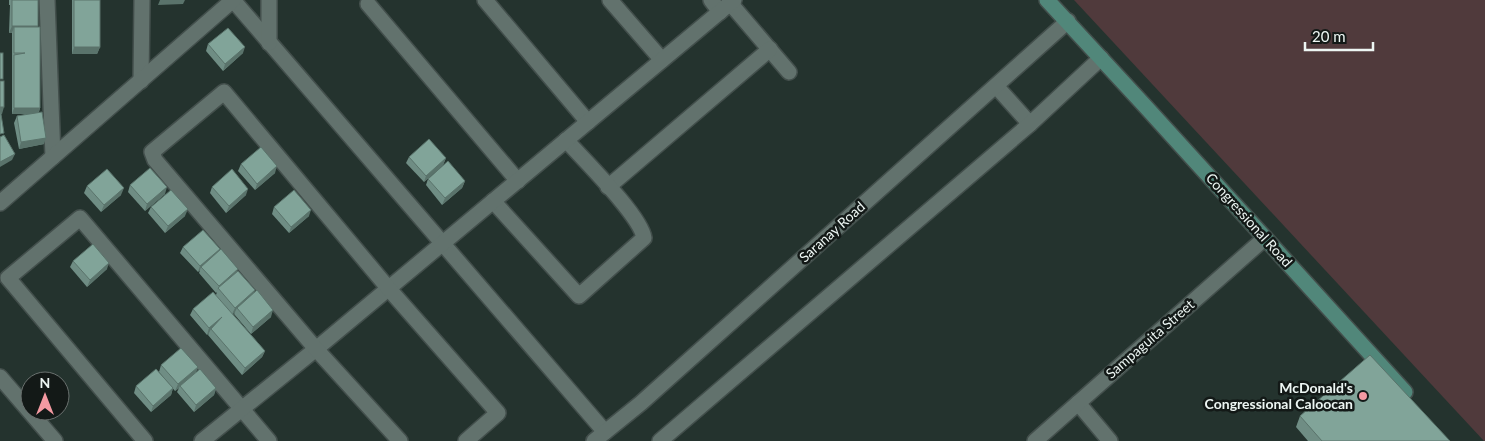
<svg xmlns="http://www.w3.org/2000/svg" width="1485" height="441" font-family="Lato,sans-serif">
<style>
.green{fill:#503a3c}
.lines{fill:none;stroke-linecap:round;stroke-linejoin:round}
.minor-casing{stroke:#434f4c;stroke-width:18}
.tertiary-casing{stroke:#434f4c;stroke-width:18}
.secondary-casing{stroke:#434f4c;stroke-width:18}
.minor{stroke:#62726d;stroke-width:15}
.tertiary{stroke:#62726d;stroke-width:15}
.secondary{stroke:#51877a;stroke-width:15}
.wall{fill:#6f8d84}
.shaded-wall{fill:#5a736b}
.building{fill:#81a499;stroke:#5a736b}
.poi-dot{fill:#f49aa2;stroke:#131917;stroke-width:2}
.labels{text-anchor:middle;stroke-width:5;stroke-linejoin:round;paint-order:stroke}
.street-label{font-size:14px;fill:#edf6f3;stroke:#131917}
.poi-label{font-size:14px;font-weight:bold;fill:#edf6f3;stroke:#131917;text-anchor:end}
</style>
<rect width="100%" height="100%" fill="#24332e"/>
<!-- green -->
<polygon class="green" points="1074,0 1485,0 1485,441 1484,441"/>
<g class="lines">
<!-- minor casing -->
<g class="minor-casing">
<g id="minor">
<polyline points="47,0 53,157"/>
<polyline points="233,0 605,432"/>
<polyline points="485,0 588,122"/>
<polyline points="610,0 662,60"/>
<polyline points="711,0 720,12"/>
<polyline points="730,3 789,72"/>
<polyline points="368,4 518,181"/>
<polyline points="269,43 269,0"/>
<polyline points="141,81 142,0"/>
<polyline points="608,187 770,49"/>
<path d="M493 201 579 296 644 238C641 216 584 160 566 140"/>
<polyline points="0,203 233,0"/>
<polyline points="0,377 55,441"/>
<polyline points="1078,403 1110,441"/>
<polyline points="145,441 8,278 80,218 269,441"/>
<polyline points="202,441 316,349 734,0"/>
<polyline points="400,441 316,349 155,160 152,152 224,92 389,289 498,413 466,441"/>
<polyline points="1035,441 1265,238"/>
</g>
</g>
<!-- tertiary casing -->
<g class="tertiary-casing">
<g id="tertiary">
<polyline points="996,86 1030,124"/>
<polyline points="594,441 641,403 1068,21"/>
<polyline points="660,441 1030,124 1101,58"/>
</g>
</g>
<!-- secondary casing -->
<g class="secondary-casing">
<polyline id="secondary" points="1047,0 1145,106 1405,392"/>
</g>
<!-- minor -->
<use href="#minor" class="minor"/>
<!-- tertiary -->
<use href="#tertiary" class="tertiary"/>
<!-- secondary -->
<use href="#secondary" class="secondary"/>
</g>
<!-- wall -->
<g class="wall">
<polygon points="9,0 38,0 37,27 40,108 39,112 44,144 19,149 14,123 17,116 27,114 12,114 12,33 9,33 10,5 9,5"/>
<polygon points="72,0 100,0 100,47 97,54 72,54"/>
<polygon points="208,44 243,53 223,71 206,51"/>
<polygon points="409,157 446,158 443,165 424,182 406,163"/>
<polygon points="241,164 275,173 255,190 238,171"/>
<polygon points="428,179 465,181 462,188 442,205 426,185"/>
<polygon points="130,185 165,194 145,211 128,192"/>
<polygon points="87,186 121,195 101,212 84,193"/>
<polygon points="212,187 246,195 226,213 210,193"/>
<polygon points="151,207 185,216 165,233 148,213"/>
<polygon points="274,207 309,216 289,233 272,214"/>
<polygon points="183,247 220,249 219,252 237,273 255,290 254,293 271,317 251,334 234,314 235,312 233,314 265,351 262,357 242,375 208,335 209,333 207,335 190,315 193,309 216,295 217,292 216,293 199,273 200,270 198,272 180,253"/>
<polygon points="73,261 107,269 87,287 70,267"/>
<polygon points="161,365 198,367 196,372 216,388 214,395 194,412 177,392 179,388 175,391 159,372"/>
<polygon points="136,386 173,388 171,395 151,412 134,393"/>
<polygon points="1300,416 1450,441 1308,441 1296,427"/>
</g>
<!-- shaded-wall -->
<g class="shaded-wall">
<polygon points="160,0 185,0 183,4 158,5"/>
<polygon points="12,26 38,26 35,33 14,27 12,33 9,33"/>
<polygon points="74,47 100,47 97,54 72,54"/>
<polygon points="245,47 243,53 223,71 225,64"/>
<polygon points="0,107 4,107 2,114 0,114"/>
<polygon points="14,108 40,108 38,114 12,114"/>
<polygon points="46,138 44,144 19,149 21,142"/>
<polygon points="15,154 12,160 0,167 0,162"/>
<polygon points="446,158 443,165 424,182 426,176"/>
<polygon points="277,166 275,173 255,190 257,184"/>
<polygon points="465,181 462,188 442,205 445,198"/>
<polygon points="167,187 165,194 145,211 147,204"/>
<polygon points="124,188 121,195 101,212 104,205"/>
<polygon points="248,189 246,195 226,213 229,206"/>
<polygon points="188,209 185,216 165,233 168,226"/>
<polygon points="311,210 309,216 289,233 291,227"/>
<polygon points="220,249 217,256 201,267 200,270 198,272 200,266"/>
<polygon points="109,263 107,269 87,287 90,280"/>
<polygon points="238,269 236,275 218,288 216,293 219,286"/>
<polygon points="255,290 252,297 237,308 235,312 232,314 235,308"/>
<polygon points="273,310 271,317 251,334 253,327"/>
<polygon points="222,317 211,329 209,333 207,335 209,328"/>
<polygon points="265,351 262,357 242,375 245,368"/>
<polygon points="198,367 195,374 180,386 179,388 175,391 178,384"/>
<polygon points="173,388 171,395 151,412 153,406"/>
<polygon points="216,388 214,395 194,412 196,405"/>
</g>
<!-- building -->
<g class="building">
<rect x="12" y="0" width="26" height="26"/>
<rect x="74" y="0" width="26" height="47"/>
<polygon points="14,27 40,27 40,108 14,108 14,55 25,53 14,53"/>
<polygon points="228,28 245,47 225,64 208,44"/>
<rect x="0" y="53" width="3" height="26"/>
<rect x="0" y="81" width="4" height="26"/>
<polygon points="0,108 4,133 0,134"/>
<polygon points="42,112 46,138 21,142 17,116"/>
<polygon points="4,135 15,154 0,162 0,137"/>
<polygon points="429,139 446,158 426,176 409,157"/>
<polygon points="261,147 277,166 257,184 241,164"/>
<polygon points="448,161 465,181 445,198 428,179"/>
<polygon points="150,168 167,187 147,204 130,185"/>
<polygon points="107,169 124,188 104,205 87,186"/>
<polygon points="232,169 248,189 229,206 212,187"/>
<polygon points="171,190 188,209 168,226 151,207"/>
<polygon points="294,190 311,210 291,227 274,207"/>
<polygon points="203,230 220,249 200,266 183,247"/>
<polygon points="93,244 109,263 90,280 73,261"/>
<polygon points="221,249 238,269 219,286 201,267"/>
<polygon points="238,271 255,290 235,308 218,288"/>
<polygon points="257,290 273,310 253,327 237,308"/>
<polygon points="213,292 265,351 245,368 211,329 222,317 209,328 193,309"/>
<polygon points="181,348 198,367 178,384 161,365"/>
<polygon points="1370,355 1450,441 1322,441 1300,416"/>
<polygon points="156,369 173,388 153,406 136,386"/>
<polygon points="200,369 216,388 196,405 180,386"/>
</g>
<!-- markers -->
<circle class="poi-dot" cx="1363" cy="396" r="5"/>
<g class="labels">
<!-- street labels -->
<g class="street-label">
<text transform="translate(1249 220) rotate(48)" y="5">Congressional Road</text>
<text transform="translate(832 232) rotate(-42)" y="5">Saranay Road</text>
<text transform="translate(1150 339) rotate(-41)" y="5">Sampaguita Street</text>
</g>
<!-- poi labels -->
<g class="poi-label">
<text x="1353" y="393">McDonald's<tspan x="1353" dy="16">Congressional Caloocan</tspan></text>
</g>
</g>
<!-- north arrow -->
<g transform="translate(45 396)"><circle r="24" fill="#131917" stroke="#6a716f"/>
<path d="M0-4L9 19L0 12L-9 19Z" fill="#f49aa2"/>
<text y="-8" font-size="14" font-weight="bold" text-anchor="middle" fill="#edf6f3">N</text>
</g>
<!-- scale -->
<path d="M1305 42v8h68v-8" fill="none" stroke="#edf6f3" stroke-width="2.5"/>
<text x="1312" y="42" font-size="15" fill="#edf6f3" stroke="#131917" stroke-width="4" paint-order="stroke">20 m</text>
</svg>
